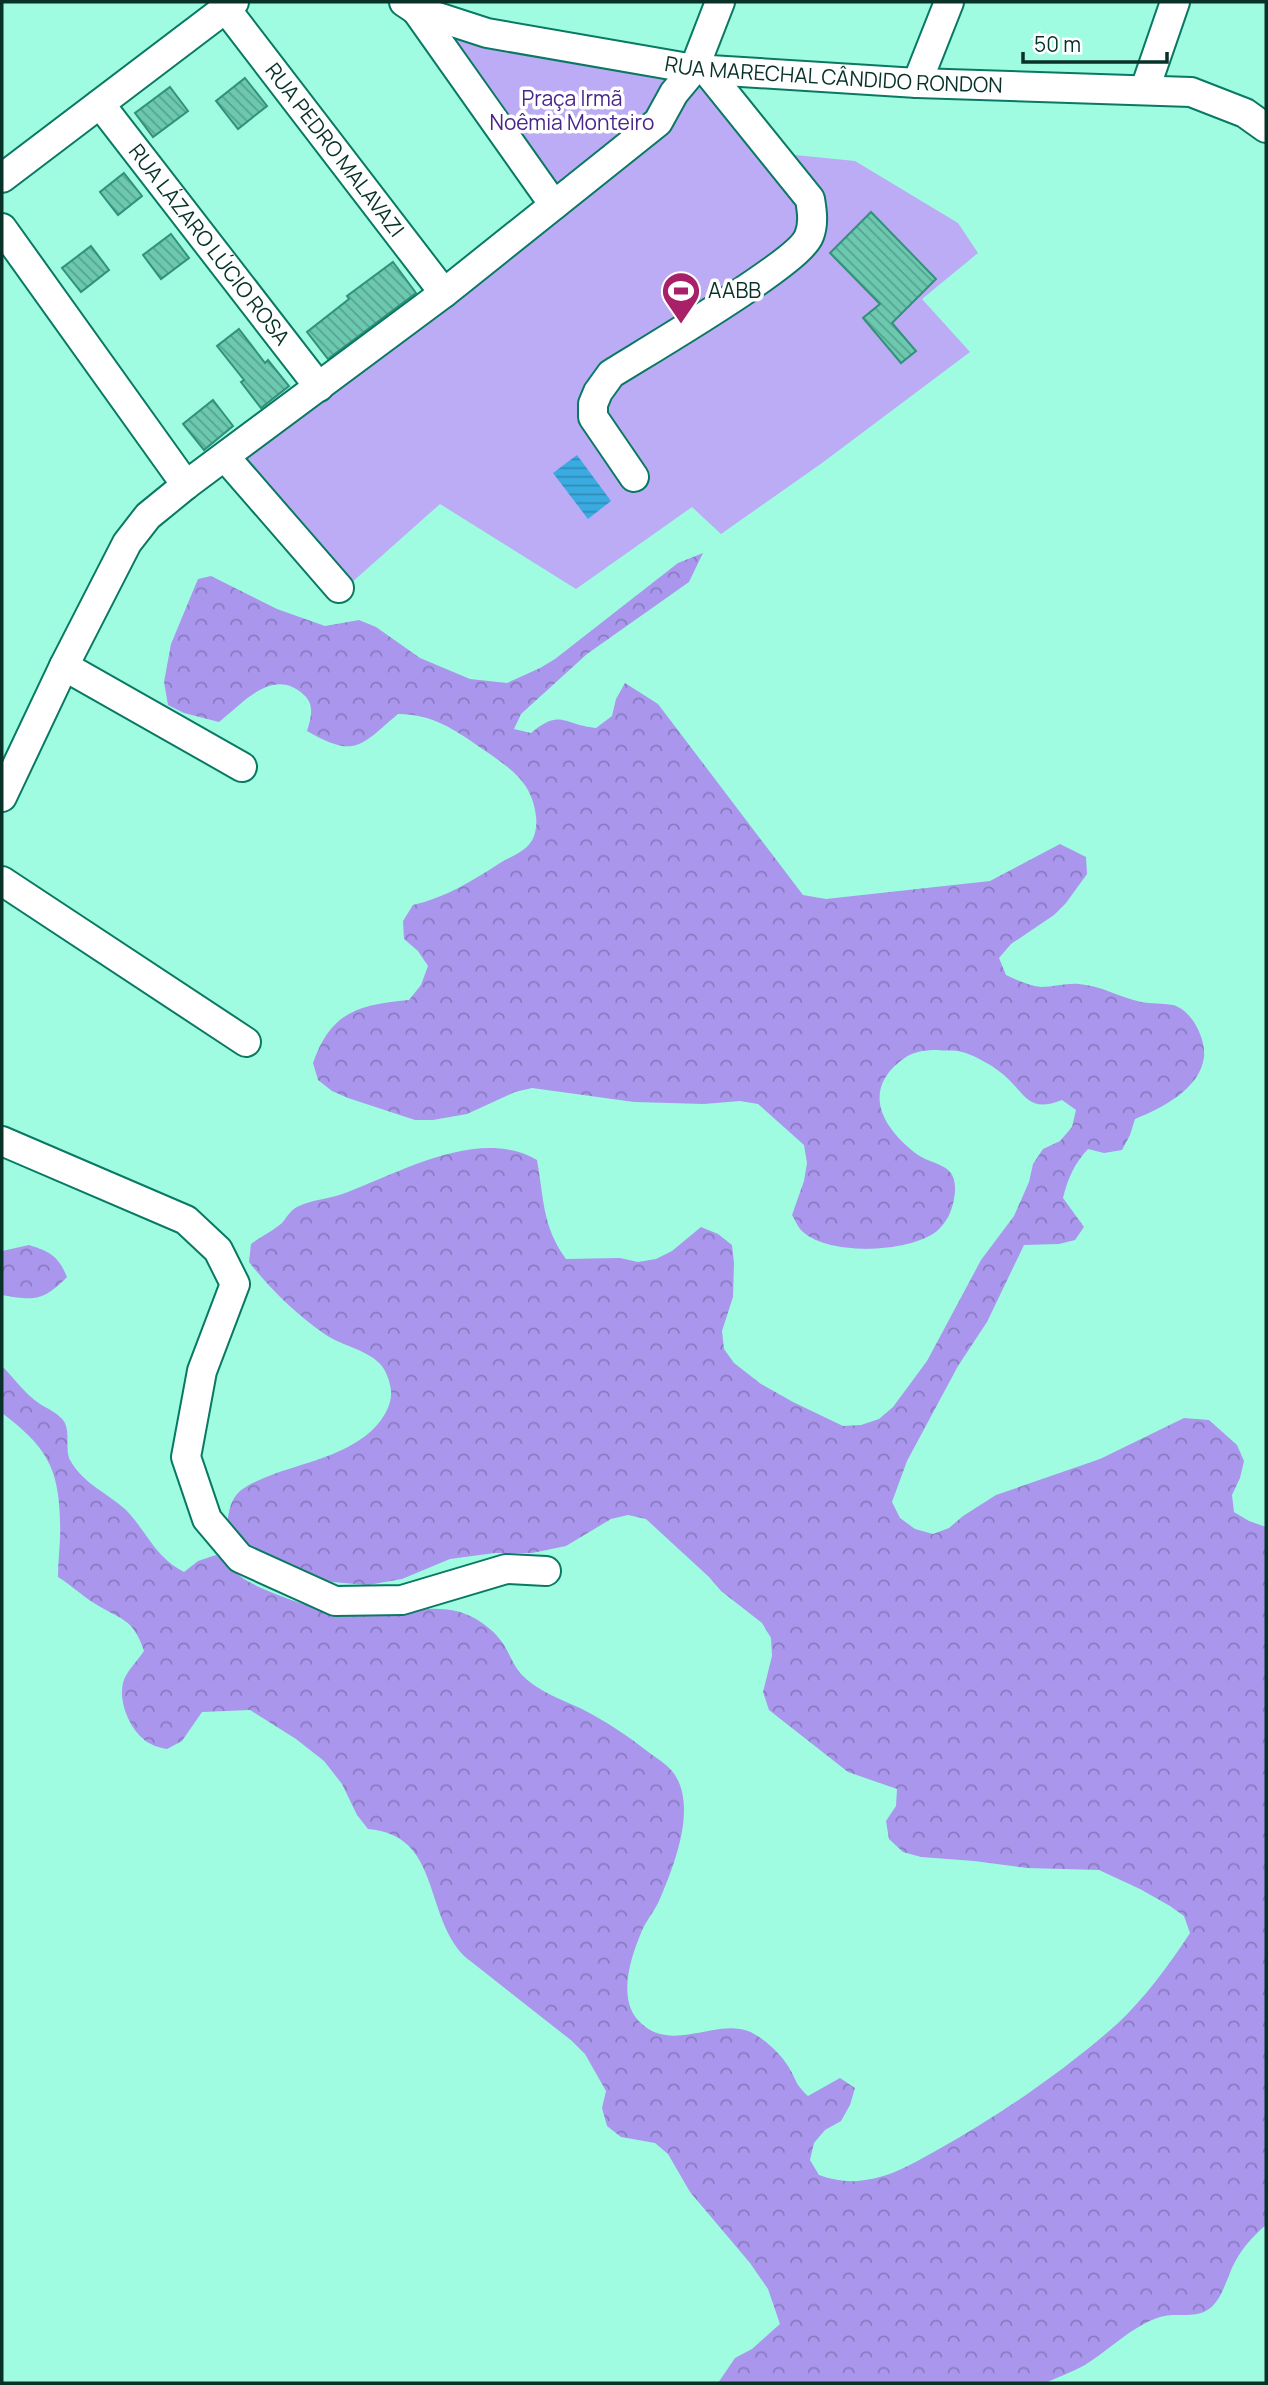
<svg xmlns="http://www.w3.org/2000/svg" width="1268" height="2385" font-family="Manrope,sans-serif">
<style>
.forest{fill:url(#forest-crowns)}
.green{fill:#bbacf5}
.water{fill:url(#water-rules)}
.building{fill:url(#building-back-hatch);stroke:#31917a;stroke-width:2}
.lines{fill:none;stroke-linecap:round;stroke-linejoin:round}
.minor-casing{stroke:#097963;stroke-width:32}
.minor{stroke:#fff;stroke-width:28}
.labels{text-anchor:middle;stroke-width:7;stroke-linejoin:round;paint-order:stroke}
.street-label{font-size:21px;fill:#083228;stroke:#fff}
.park-label{font-size:21px;fill:#49268a;stroke:#fff}
.poi-label{font-size:21px;fill:#083228;stroke:#fff;text-anchor:start}
</style>
<defs>
<pattern id="forest-crowns" width="20" height="18" patternUnits="userSpaceOnUse" patternTransform="scale(1.75)"><rect width="20" height="18" fill="#aa96ed"/><path d="M2 6a3 3 0 1 1 6 0M12 15a3 3 0 1 1 6 0" fill="none" stroke="#887bc0"/></pattern>
<pattern id="water-rules" width="6" height="5" patternUnits="userSpaceOnUse" patternTransform="scale(1.75)"><rect width="6" height="5" fill="#3aabe1"/><path d="M0 2.5h6" fill="none" stroke="#2f8cb6"/></pattern>
<pattern id="building-back-hatch" width="6" height="6" patternUnits="userSpaceOnUse" patternTransform="scale(1.75)"><rect width="6" height="6" fill="#6cc8af"/><path d="M-1 5l2 2M0 0l6 6M5-1l2 2" fill="none" stroke="#57a38e"/></pattern>
</defs>
<rect width="100%" height="100%" fill="#9ffce1"/>
<!-- forest -->
<g class="forest">
<path d="M703 553 689 582 587 654 521 714 514 729 531 733C561 708 563 725 596 728L612 716 616 699 625 683 658 704 803 895 826 899 990 881 1060 844 1086 857 1087 874 1066 903 1054 915 1011 944 999 958 1006 975C1017 980 1029 986 1041 987 1054 987 1066 983 1079 984 1103 986 1118 997 1141 1002 1151 1004 1162 1003 1173 1005 1192 1010 1206 1039 1204 1057 1200 1089 1162 1108 1135 1119L1130 1135 1122 1150 1104 1153 1088 1149C1074 1164 1068 1178 1063 1198L1084 1227 1075 1240 1059 1244 1024 1245 987 1322 958 1366 907 1461 892 1502 900 1518 915 1529 933 1534 949 1528 963 1516 996 1495 1100 1459 1184 1418 1209 1420 1237 1445 1244 1461 1240 1478 1232 1495 1234 1512 1249 1521 1266 1527V2225C1254 2235 1243 2247 1235 2262 1227 2276 1223 2299 1209 2309 1194 2320 1174 2311 1157 2318 1130 2328 1109 2350 1085 2365 1072 2372 1058 2377 1045 2383H718L735 2358 752 2349 780 2324 768 2289 750 2263 690 2192 668 2154 655 2143 621 2137 607 2126 602 2108 606 2091 585 2054 572 2041 464 1956C423 1913 441 1835 368 1829L357 1815 342 1784 324 1761 296 1739 250 1710 202 1712 182 1741 167 1749C162 1748 156 1747 151 1744 132 1735 118 1704 123 1683 125 1673 138 1660 144 1651 133 1617 120 1620 94 1603 81 1595 71 1585 58 1577 58 1558 61 1540 60 1522 59 1466 45 1446 2 1413V1366C14 1378 26 1395 40 1404 48 1409 60 1414 65 1423 70 1434 65 1450 70 1460 83 1484 108 1493 126 1510 148 1533 154 1556 184 1572L198 1561 216 1555C225 1562 234 1572 244 1579 275 1597 335 1617 370 1615 399 1613 432 1604 460 1612 476 1617 492 1628 502 1642 509 1652 513 1665 521 1674 537 1691 560 1699 580 1708 606 1721 628 1736 651 1754 658 1759 666 1764 672 1771 699 1804 674 1866 659 1901 654 1912 645 1922 641 1933 631 1957 618 1996 637 2019 669 2056 714 2018 748 2031 763 2037 780 2053 788 2066 797 2080 794 2083 808 2096L840 2078 855 2088 850 2105 841 2121 825 2130 814 2143 810 2160 819 2175C838 2182 856 2183 876 2178 898 2173 919 2160 939 2149 1000 2115 1064 2071 1117 2024 1144 1999 1170 1964 1190 1933L1184 1916 1170 1906 1140 1889 1099 1870 1027 1868 974 1861 921 1857 903 1852 889 1839 886 1821 896 1806 897 1789 848 1772 769 1710 763 1692 772 1656 771 1638 762 1623 721 1591 709 1577 646 1519 628 1515 611 1519 566 1546 532 1553H495L450 1559 402 1579 368 1585 332 1582 316 1577 252 1548 238 1538 227 1524C229 1511 230 1500 240 1491 250 1483 262 1479 274 1474 310 1461 358 1452 381 1420 387 1412 392 1401 391 1391 390 1381 386 1369 378 1362 366 1350 341 1345 326 1335 298 1316 270 1289 249 1262L251 1244C260 1237 273 1231 282 1223 287 1217 290 1211 297 1207 313 1199 331 1199 348 1192 403 1171 480 1127 537 1160 544 1198 542 1226 566 1259L620 1258 638 1262 656 1259 672 1251 701 1227 718 1234 732 1245 734 1263 733 1297 722 1331 724 1349 734 1363 761 1384 793 1402 843 1426 861 1425 879 1419 893 1407 927 1361 981 1260 1014 1216 1029 1182 1033 1164 1043 1149 1060 1141 1072 1127 1076 1110 1062 1100C1029 1113 1027 1096 1005 1076 994 1066 973 1054 958 1051 952 1050 944 1051 937 1050 927 1050 915 1051 906 1057 859 1089 882 1128 918 1155 927 1161 939 1163 947 1169 956 1176 956 1189 954 1199 952 1211 947 1222 937 1231 910 1253 825 1257 800 1229 797 1225 795 1220 792 1215L804 1181 807 1163 804 1145 758 1104 740 1101 704 1104 634 1102 532 1088 515 1092 467 1114 433 1120H415L348 1098 332 1091 318 1080 313 1063C331 1011 359 1005 409 1000L421 985 428 966 418 951 404 939 403 921 413 905C447 897 472 881 500 863 510 857 524 852 531 842 536 835 537 824 536 816 532 780 508 767 481 748 454 729 432 714 398 714 360 746 356 759 307 731 311 718 315 705 304 695 273 666 243 703 219 722L184 713 168 705 164 682 171 644 198 579 211 576 277 609 325 626 359 620 376 627 420 658 470 679 507 683 540 668 555 659 678 563Z"/>
<path d="M29 1245C51 1252 58 1256 67 1277 43 1301 35 1301 2 1295V1251Z"/>
</g>
<!-- green -->
<g class="green">
<polygon points="442,25 667,76 667,84 659,103 563,192"/>
<polygon points="693,82 749,102 795,155 855,161 958,223 978,253 922,299 970,352 822,463 721,534 692,507 576,589 440,504 350,584 244,461 559,211"/>
</g>
<!-- water -->
<polygon class="water" points="577,455 611,501 588,519 553,473"/>
<!-- building -->
<g class="building">
<polygon points="245,78 267,106 238,129 216,101"/>
<polygon points="170,87 188,111 153,137 135,113"/>
<polygon points="124,173 142,196 118,215 100,192"/>
<polygon points="871,212 936,279 892,323 916,351 901,363 863,318 880,304 830,253"/>
<polygon points="171,234 189,258 161,279 143,255"/>
<polygon points="91,246 109,270 81,292 62,268"/>
<polygon points="393,262 416,293 328,359 307,332 349,299 347,296"/>
<polygon points="239,329 265,363 268,360 289,386 261,408 241,382 244,380 217,346"/>
<polygon points="213,400 233,426 204,450 183,424"/>
</g>
<g class="lines">
<!-- minor casing -->
<g class="minor-casing">
<g id="minor">
<path id="s1" d="M404 2 416 10 487 33 694 69 917 83 1191 92 1245 113 1266 128"/>
<path id="s2" d="M226 9 444 293"/>
<polyline points="416,10 554,205"/>
<polyline points="917,83 949,2"/>
<polyline points="1145,89 1175,2"/>
<path id="s3" d="M100 104 319 387"/>
<polyline points="2,178 234,2"/>
<polyline points="2,228 186,485"/>
<polyline points="226,458 339,588"/>
<path d="M634 477 593 417V404L598 392 611 374C644 353 799 263 809 236 814 224 812 211 810 199L706 70"/>
<polyline points="64,666 242,767"/>
<polyline points="2,797 64,666 127,543 148,516 186,485 444,293 658,122 674,93 694,69 720,2"/>
<polyline points="2,881 246,1042"/>
<polyline points="2,1141 186,1220 218,1250 235,1284 202,1371 186,1457 207,1519 240,1558 335,1601 402,1600 506,1569 546,1571"/>
</g>
</g>
<!-- minor -->
<use href="#minor" class="minor"/>
</g>
<!-- icons -->
<defs>
<g id="stadium-pin" transform="scale(2.0125)"><path d="M0 17L-7.5 6A9.5 9.5 0 1 1 7.5 6Z" fill="#a72068" stroke="#fff"/><path d="M0-5a6.5 5 0 1 0 0 10a6.5 5 0 1 0 0-10ZM-3.5-1.8h7v3.6h-7Z" fill="#fff"/></g>
</defs>
<g fill-rule="evenodd">
<use href="#stadium-pin" x="681" y="291"/>
</g>
<g class="labels">
<!-- street labels -->
<g class="street-label">
<text dy="7" stroke="none"><textPath href="#s1" startOffset="439">RUA MARECHAL CÂNDIDO RONDON</textPath></text>
<text dy="7" stroke="none"><textPath href="#s2" startOffset="178">RUA PEDRO MALAVAZI</textPath></text>
<text dy="7" stroke="none"><textPath href="#s3" startOffset="178">RUA LÁZARO LÚCIO ROSA</textPath></text>
</g>
<!-- park labels -->
<g class="park-label">
<text x="572" y="106">Praça Irmã<tspan x="572" dy="24">Noêmia Monteiro</tspan></text>
</g>
<!-- poi labels -->
<g class="poi-label">
<text x="708" y="298">AABB</text>
</g>
</g>
<!-- border -->
<rect width="1268" height="2385" fill="none" stroke="#083228" stroke-width="7"/>
<!-- scale -->
<path d="M1023 52v10h144v-10" fill="none" stroke="#083228" stroke-width="3.5"/>
<text x="1034" y="52" font-size="21" fill="#083228" stroke="#ffffff" stroke-width="5" paint-order="stroke">50 m</text>
</svg>
